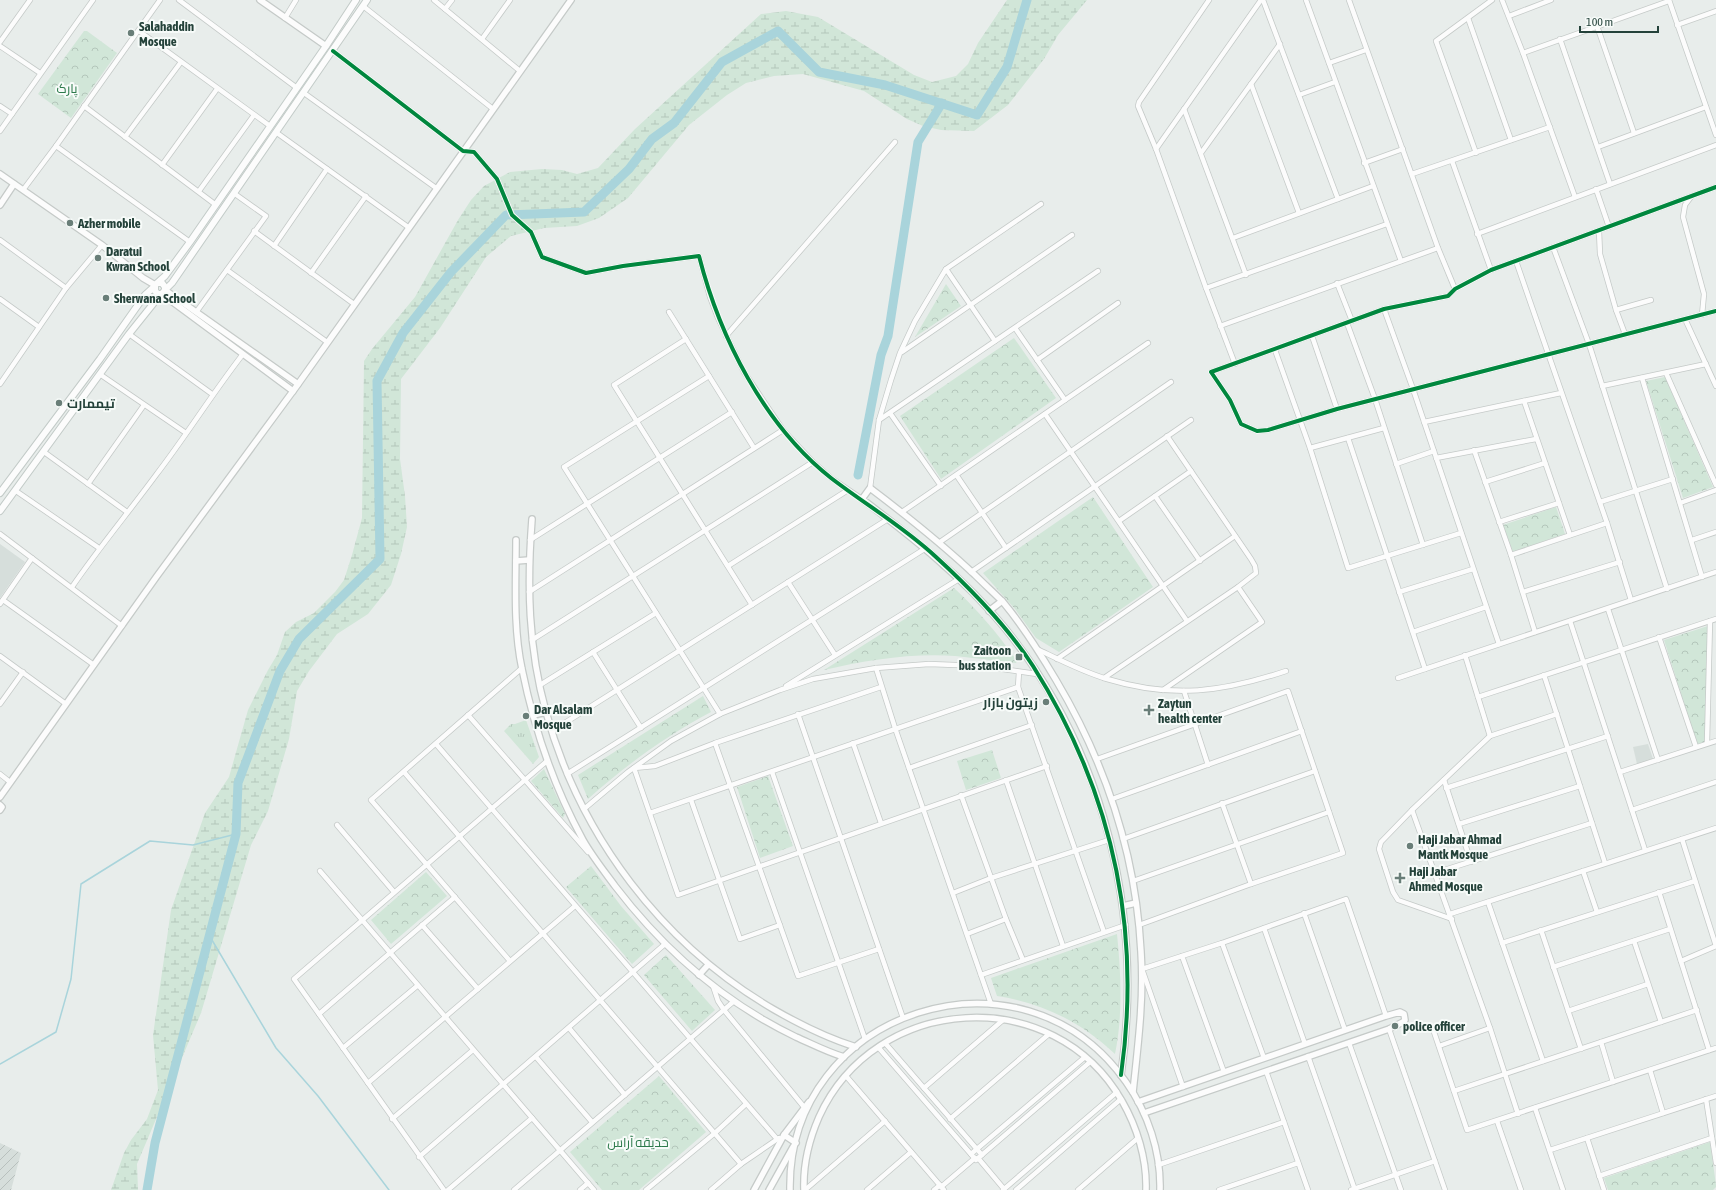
<svg xmlns="http://www.w3.org/2000/svg" width="1716" height="1190" font-family="'Asap Condensed',Cairo,sans-serif">
<style>
.built{fill:#d6dedb}
.industrial{fill:url(#industrial-furrows)}
.grass{fill:url(#grass-tufts)}
.wetland{fill:url(#wetland-marsh)}
.park{fill:url(#park-crowns)}
.lines{fill:none;stroke-linecap:round;stroke-linejoin:round}
.stream{stroke:#a9d4db;stroke-width:1.5}
.river{stroke:#a9d4db;stroke-width:9}
.minor-casing{stroke:#c5cac8;stroke-width:6}
.tertiary-casing{stroke:#c5cac8;stroke-width:8}
.secondary-casing{stroke:#c3cbc8;stroke-width:8}
.minor{stroke:#fcfcfc;stroke-width:4.5}
.tertiary{stroke:#fcfcfc;stroke-width:5.5}
.secondary{stroke:#fcfcfc;stroke-width:6}
.cycleway-casing{stroke:#f7fbf9;stroke-width:6}
.cycleway{stroke:#00873e;stroke-width:4}
.poi-dot{fill:#697e78;stroke:#f7fbf9;stroke-width:1.5}
.labels{text-anchor:middle;stroke-width:4;stroke-linejoin:round;paint-order:stroke}
.poi-label{font-size:13px;font-weight:bold;fill:#24423a;stroke:#f7fbf9;text-anchor:start}
.park-label{font-size:13px;fill:#2d7a4b;stroke:#f7fbf9}
</style>
<defs>
<pattern id="industrial-furrows" width="10" height="10" patternUnits="userSpaceOnUse"><rect width="10" height="10" fill="#d6dedb"/><path d="M-1 1l2-2M0 10L10 0M9 11l2-2" fill="none" stroke="#b8c0bd"/></pattern>
<pattern id="grass-tufts" width="24" height="20" patternUnits="userSpaceOnUse"><rect width="24" height="20" fill="#d1e6d8"/><path d="M3 7l-1-3M5 7V3M7 7l1-3M15 17l-1-3M17 17v-4M19 17l1-3" fill="none" stroke="#b3c6ba"/></pattern>
<pattern id="wetland-marsh" width="20" height="14" patternUnits="userSpaceOnUse"><rect width="20" height="14" fill="#d1e6d8"/><path d="M1 5h8M5 5V1M11 12h8M15 12V8" fill="none" stroke="#b3c6ba"/></pattern>
<pattern id="park-crowns" width="20" height="18" patternUnits="userSpaceOnUse"><rect width="20" height="18" fill="#d1e6d8"/><path d="M2 6a3 3 0 1 1 6 0M12 15a3 3 0 1 1 6 0" fill="none" stroke="#b3c6ba"/></pattern>
</defs>
<rect width="100%" height="100%" fill="#e8edeb"/>
<!-- built -->
<g class="built">
<polygon points="0,544 25,562 0,598"/>
<polygon points="1648,744 1653,759 1637,764 1633,747"/>
</g>
<!-- industrial -->
<polygon class="industrial" points="0,1143 21,1153 11,1190 0,1190"/>
<!-- grass -->
<polygon class="grass" points="526,720 539,757 533,764 504,731 511,724 515,724"/>
<!-- wetland -->
<polygon class="wetland" points="1007,0 1087,0 1058,35 1044,59 1008,105 974,131 941,130 923,126 907,119 864,91 803,74 774,76 746,83 727,95 689,125 628,198 599,218 577,226 544,228 511,236 486,257 440,328 401,379 400,459 405,496 407,527 401,554 391,585 368,614 337,634 309,671 297,691 289,739 268,811 251,845 201,1013 137,1164 138,1190 111,1190 124,1153 131,1140 147,1119 158,1090 153,1035 171,910 205,813 229,777 248,710 268,670 277,655 285,632 296,622 314,613 335,592 344,580 352,555 362,518 364,361 372,349 415,297 458,220 471,200 484,186 510,172 542,169 562,170 577,174 598,168 635,129 761,14 786,11 818,17 914,75 932,82 956,76 968,64 978,43"/>
<!-- park -->
<g class="park">
<polygon points="84,31 87,31 117,53 71,118 38,94"/>
<polygon points="946,284 961,306 915,337"/>
<polygon points="1014,338 1056,398 941,479 900,416"/>
<polygon points="1665,377 1713,487 1683,498 1646,381"/>
<polygon points="1093,497 1153,587 1059,652 1036,638 1015,609 983,573"/>
<polygon points="1556,507 1565,534 1513,552 1503,525"/>
<path d="M954 588C978 610 998 634 1017 661L1016 663C996 661 976 658 955 656 912 653 867 660 824 670Z"/>
<polygon points="1708,626 1706,742 1697,744 1664,640"/>
<path d="M703 696 711 712C666 736 626 765 588 799L578 775Z"/>
<polygon points="992,750 1001,778 966,790 957,761"/>
<polygon points="544,769 565,814 563,818 531,781"/>
<polygon points="768,776 793,846 760,858 737,787"/>
<polygon points="591,866 621,906 654,944 632,964 566,887"/>
<polygon points="426,872 447,896 391,944 371,920"/>
<path d="M1117 934C1121 973 1123 1016 1115 1054 1081 1022 1043 1003 997 996L991 978Z"/>
<polygon points="666,955 715,1010 692,1031 644,975"/>
<polygon points="659,1076 706,1132 639,1190 602,1190 570,1152"/>
<polygon points="1710,1142 1716,1185 1716,1187 1713,1190 1608,1190 1604,1178"/>
</g>
<g class="lines">
<!-- stream -->
<g class="stream">
<polyline points="209,935 276,1048 318,1096 389,1190"/>
<polyline points="0,1064 56,1032 71,979 81,884 150,841 193,845 236,834"/>
</g>
<!-- river -->
<g class="river">
<polyline points="858,475 881,355 888,336 918,142 942,103"/>
<polyline points="147,1190 155,1143 236,834 238,783 280,671 299,639 380,559 377,381 403,333 451,272 506,215 584,212 629,169 652,139 674,123 722,62 778,31 819,72 885,85 977,115 1007,67 1027,0"/>
</g>
<!-- minor casing -->
<g class="minor-casing">
<g id="minor">
<polyline points="179,0 297,88"/>
<polyline points="434,0 520,71"/>
<polyline points="1209,0 1139,102 1138,106 1156,149 1206,288 1235,364"/>
<polyline points="1263,0 1338,199"/>
<polyline points="1306,0 1401,261"/>
<polyline points="1349,0 1438,248 1455,289"/>
<polyline points="1502,0 1523,53 1575,197"/>
<polyline points="1669,0 1716,135"/>
<polyline points="363,6 493,109"/>
<polyline points="445,9 452,0"/>
<polyline points="1509,16 1551,0"/>
<polyline points="285,18 296,0"/>
<polyline points="1468,18 1511,140"/>
<polyline points="1677,25 1716,11"/>
<polyline points="1597,26 1634,133"/>
<polyline points="139,31 270,126"/>
<polyline points="482,39 510,0"/>
<polyline points="1560,39 1610,184"/>
<polyline points="0,42 30,0"/>
<polyline points="0,46 40,73"/>
<polyline points="333,51 463,151 474,152 497,179 512,215 531,232 542,257 586,273 623,266 699,256 710,297 718,318 744,372 783,430 813,462 831,478 862,499"/>
<polyline points="1523,53 1669,1"/>
<polyline points="1329,63 1366,50"/>
<polyline points="1251,84 1299,213"/>
<polyline points="304,93 436,188"/>
<polyline points="1299,95 1335,82"/>
<polyline points="0,106 12,114"/>
<polyline points="84,106 216,205"/>
<polyline points="1184,109 1246,275"/>
<polyline points="0,131 93,0"/>
<polyline points="277,133 408,227"/>
<polyline points="125,137 181,62"/>
<polyline points="56,146 190,242"/>
<polyline points="1598,147 1706,107"/>
<polyline points="1156,149 1261,0"/>
<polyline points="1201,153 1280,44"/>
<polyline points="1476,153 1436,41 1492,0"/>
<polyline points="1452,161 1491,270"/>
<polyline points="1364,163 1403,149"/>
<polyline points="162,165 217,89"/>
<polyline points="1412,174 1550,127"/>
<polyline points="1716,187 1491,270 1455,289 1448,296 1384,309 1211,372 1230,400 1241,424 1257,431 1268,430 1337,409 1716,311"/>
<polyline points="1596,189 1609,227"/>
<polyline points="23,190 56,146 160,0"/>
<polyline points="199,191 254,115"/>
<polyline points="1691,197 1685,205 1683,217 1704,294 1702,315"/>
<polyline points="254,231 354,304"/>
<polyline points="1599,231 1600,254 1616,310 1625,334"/>
<polyline points="1477,234 1716,145"/>
<polyline points="1233,238 1373,186"/>
<polyline points="0,240 66,288"/>
<polyline points="274,246 327,169"/>
<polyline points="1553,247 1589,344 1667,589"/>
<polyline points="1516,261 1607,523 1631,600"/>
<polyline points="946,269 995,341"/>
<polyline points="227,270 327,342"/>
<polyline points="311,273 366,196"/>
<polyline points="1337,283 1352,321"/>
<polyline points="1206,288 1387,224"/>
<polyline points="0,299 39,327"/>
<polyline points="1384,309 1413,389 1499,644"/>
<polyline points="1616,310 1651,300"/>
<polyline points="197,311 266,216 235,194"/>
<polyline points="669,312 754,448"/>
<polyline points="1685,319 1716,386"/>
<polyline points="1347,323 1375,399 1423,545"/>
<polyline points="1220,326 1438,248"/>
<polyline points="1015,328 1065,400"/>
<polyline points="129,334 212,394"/>
<polyline points="726,336 895,142"/>
<polyline points="1312,336 1337,409"/>
<polyline points="686,339 614,385 752,605"/>
<polyline points="1275,350 1310,448 1348,568 1461,533"/>
<polyline points="902,352 1072,235"/>
<polyline points="1037,360 1118,303"/>
<polyline points="1666,373 1716,485"/>
<polyline points="101,375 186,433"/>
<polyline points="709,376 564,467 720,714"/>
<polyline points="1642,378 1702,577"/>
<polyline points="0,384 66,288 102,245"/>
<polyline points="1602,386 1706,364"/>
<polyline points="1524,401 1570,535"/>
<polyline points="890,413 941,486"/>
<polyline points="1045,414 1187,621"/>
<polyline points="879,420 1098,271"/>
<polyline points="1424,422 1561,393"/>
<polyline points="1348,438 1425,669"/>
<polyline points="1310,448 1384,428"/>
<polyline points="1474,450 1511,555 1535,632"/>
<polyline points="44,452 127,512"/>
<polyline points="1436,458 1536,439"/>
<polyline points="1396,464 1434,451"/>
<polyline points="957,476 1006,548"/>
<polyline points="1485,482 1545,463"/>
<polyline points="88,484 144,405"/>
<polyline points="870,488 879,420 891,380 900,353 915,321 946,269 1041,204"/>
<polyline points="16,491 99,548"/>
<polyline points="1155,496 1200,561"/>
<polyline points="1600,502 1673,479"/>
<polyline points="1680,503 1716,490"/>
<polyline points="902,512 1148,343"/>
<polyline points="1119,521 1191,471"/>
<polyline points="1499,522 1559,503"/>
<polyline points="0,534 122,626"/>
<polyline points="530,540 732,412"/>
<polyline points="1692,540 1716,532"/>
<polyline points="940,542 1171,382"/>
<polyline points="1511,555 1607,523"/>
<polyline points="728,566 848,490"/>
<polyline points="971,572 1191,420"/>
<polyline points="788,582 835,655"/>
<path d="M72 587C98 549 128 513 156 475 186 436 212 394 243 354"/>
<polyline points="529,592 783,430"/>
<polyline points="1399,592 1473,569"/>
<polyline points="1523,592 1620,562"/>
<polyline points="3,600 94,665"/>
<polyline points="0,604 32,558"/>
<polyline points="1608,609 1658,760"/>
<polyline points="1570,621 1645,850"/>
<polyline points="1413,632 1486,607"/>
<polyline points="1659,637 1696,747"/>
<polyline points="532,640 813,462"/>
<path d="M1037 649C1060 660 1083 672 1107 679 1173 699 1223 692 1286 671"/>
<polyline points="593,652 641,728"/>
<polyline points="1465,655 1490,736"/>
<polyline points="0,656 66,704"/>
<polyline points="1057,659 1235,536"/>
<polyline points="876,668 895,728 991,1004"/>
<polyline points="1019,672 1018,687 1104,932"/>
<polyline points="1544,675 1605,863"/>
<polyline points="1104,678 1238,587 1256,573 1255,566 1251,559 1167,436"/>
<polyline points="1398,678 1716,572"/>
<polyline points="540,685 656,613"/>
<polyline points="786,686 959,579"/>
<polyline points="881,687 715,743 655,766 634,768 678,895 1047,766"/>
<polyline points="1163,690 1262,622 1238,587"/>
<polyline points="1184,691 1208,765"/>
<polyline points="1478,697 1716,619"/>
<polyline points="0,704 23,672"/>
<polyline points="798,714 903,1018"/>
<polyline points="468,715 588,852"/>
<polyline points="552,731 888,519"/>
<polyline points="715,743 798,976 879,949"/>
<polyline points="853,743 881,823"/>
<polyline points="1707,743 1710,621"/>
<polyline points="436,744 777,1139"/>
<polyline points="1097,759 1288,691 1343,853 1251,884 1139,925"/>
<polyline points="909,768 1032,725"/>
<polyline points="404,772 741,1164"/>
<polyline points="772,772 865,1039"/>
<polyline points="1620,772 1716,741"/>
<polyline points="0,774 10,782"/>
<polyline points="567,774 926,548"/>
<polyline points="1006,780 1063,946"/>
<polyline points="1444,780 1471,862"/>
<polyline points="1446,788 1608,736"/>
<polyline points="961,795 1006,919 1023,960"/>
<polyline points="1112,799 1302,731"/>
<polyline points="691,800 740,939 780,925"/>
<polyline points="1222,803 1251,884"/>
<polyline points="584,809 628,772 671,741 720,714 780,690 813,679 876,668 929,664 981,666 1037,674"/>
<polyline points="1412,810 1490,1028 1518,1114"/>
<polyline points="1632,810 1716,782"/>
<polyline points="650,813 1018,687"/>
<polyline points="1459,824 1580,786"/>
<polyline points="337,825 394,892"/>
<polyline points="1123,839 1315,771"/>
<polyline points="1682,839 1716,946"/>
<polyline points="320,871 594,1190"/>
<polyline points="1583,871 1597,912"/>
<polyline points="1435,873 1592,823"/>
<polyline points="1133,881 1329,812"/>
<polyline points="1659,892 1709,1050"/>
<polyline points="953,893 991,878 1109,840"/>
<polyline points="1488,902 1543,1061"/>
<polyline points="1304,913 1345,1030"/>
<polyline points="1450,914 1716,828"/>
<polyline points="1452,919 1398,900 1393,892 1379,849 1381,842 1412,810 1490,736 1557,714"/>
<polyline points="422,925 478,989"/>
<polyline points="1264,928 1305,1044"/>
<polyline points="1541,930 1581,1049"/>
<polyline points="967,934 1006,919"/>
<polyline points="1634,941 1661,1022"/>
<polyline points="1222,943 1264,1058"/>
<polyline points="1502,943 1695,881"/>
<polyline points="1182,956 1224,1072"/>
<polyline points="510,961 371,800 522,668"/>
<polyline points="1681,961 1716,946"/>
<polyline points="1553,967 1670,929"/>
<polyline points="981,975 1126,925"/>
<polyline points="713,986 718,1001 724,1010 804,1107"/>
<polyline points="1568,1011 1648,984"/>
<polyline points="319,1014 455,897"/>
<polyline points="569,1028 625,1095"/>
<polyline points="1389,1029 1445,1190"/>
<polyline points="1434,1032 1467,1130 1716,1048"/>
<polyline points="1601,1042 1613,1082"/>
<polyline points="885,1043 982,1155"/>
<polyline points="1349,1043 1401,1190"/>
<polyline points="1439,1046 1490,1028"/>
<polyline points="878,1047 976,1160 1090,1062"/>
<polyline points="343,1048 417,986"/>
<polyline points="1308,1056 1355,1190"/>
<polyline points="536,1057 592,1122"/>
<polyline points="1650,1070 1663,1113"/>
<polyline points="1266,1071 1308,1190"/>
<polyline points="846,1076 944,1190"/>
<polyline points="368,1083 575,906"/>
<polyline points="1183,1087 1142,969 1222,943 1346,899 1386,1016"/>
<polyline points="924,1088 1003,1020"/>
<polyline points="1454,1091 1697,1010"/>
<polyline points="1706,1099 1716,1163"/>
<polyline points="1535,1108 1563,1190"/>
<polyline points="392,1119 473,1050"/>
<polyline points="950,1119 1049,1034"/>
<polyline points="1497,1121 1521,1190"/>
<polyline points="1587,1138 1604,1190"/>
<polyline points="1550,1150 1716,1096"/>
<polyline points="971,1154 1085,1057"/>
<polyline points="419,1157 665,944"/>
<polyline points="978,1158 1004,1189"/>
<polyline points="1158,1165 1284,1122"/>
<polyline points="1599,1176 1712,1138"/>
<polyline points="941,1187 975,1158"/>
<polyline points="444,1190 294,979 547,761"/>
<polyline points="448,1190 532,1118"/>
<polyline points="514,1190 733,1002"/>
<polyline points="580,1190 588,1183"/>
<polyline points="646,1190 715,1133 746,1104"/>
<polyline points="711,1190 741,1164 779,1138"/>
<polyline points="805,1190 885,1121"/>
<polyline points="867,1190 911,1152"/>
<polyline points="934,1190 940,1185"/>
<polyline points="1003,1190 1117,1092"/>
<polyline points="1016,1190 1121,1099"/>
<polyline points="1078,1190 1138,1138"/>
<polyline points="1219,1190 1298,1163"/>
<polyline points="1351,1190 1435,1161"/>
</g>
</g>
<!-- tertiary casing -->
<g class="tertiary-casing">
<g id="tertiary">
<polyline points="260,0 326,46"/>
<polyline points="0,174 102,245 143,278 155,285"/>
<polyline points="0,205 14,184"/>
<polyline points="165,290 298,384"/>
<polyline points="162,294 293,391"/>
<path d="M532 519C527 585 528 647 546 712 580 836 662 944 773 1009 799 1024 827 1038 856 1047"/>
<path d="M516 540C516 583 513 627 522 669 534 728 554 787 583 840 592 856 604 871 615 886 664 950 723 1002 796 1037 812 1044 827 1052 844 1057"/>
<polyline points="516,561 529,560"/>
<polyline points="989,611 1002,601"/>
<polyline points="533,715 546,712"/>
<polyline points="0,797 157,576 296,387 571,0"/>
<polyline points="0,805 2,807 0,810"/>
<polyline points="1123,906 1136,903"/>
<polyline points="699,975 708,965"/>
<path d="M1121 1075C1144 917 1106 752 1004 627 963 577 913 538 862 499L870 488C907 516 942 544 975 575 984 584 994 593 1003 602 1023 626 1040 653 1056 680 1106 764 1136 855 1141 952 1144 999 1138 1045 1133 1092"/>
<polyline points="1138,1102 1386,1016 1400,1012 1404,1014 1405,1020 1403,1022 1389,1029 1144,1113"/>
<polyline points="784,1135 796,1143"/>
<polyline points="754,1190 784,1135 809,1102"/>
<polyline points="769,1190 793,1147"/>
<path d="M790 1190C787 1010 1022 934 1126 1082 1148 1113 1161 1152 1160 1190"/>
<path d="M804 1190C803 1165 809 1140 819 1117 875 993 1054 982 1122 1101 1137 1127 1147 1159 1146 1190"/>
</g>
</g>
<!-- secondary casing -->
<g class="secondary-casing">
<g id="secondary">
<polyline points="158,283 162,283 165,287 165,290 162,294 158,294 155,291 155,285 165,276 190,242 326,46 356,0"/>
<polyline points="165,290 172,283 367,0"/>
<polyline points="0,493 100,359 145,295 155,286"/>
<polyline points="0,511 129,334 161,294"/>
</g>
</g>
<!-- minor -->
<use href="#minor" class="minor"/>
<!-- tertiary -->
<use href="#tertiary" class="tertiary"/>
<!-- secondary -->
<use href="#secondary" class="secondary"/>
<!-- cycleway casing -->
<g class="cycleway-casing">
<g id="cycleway">
<path d="M333 51 463 151 474 152 497 179 512 215 531 232 542 257 586 273 623 266 699 256C720 338 764 425 831 478 866 505 904 527 936 557 971 589 1007 626 1033 666 1112 791 1142 928 1121 1075"/>
<polyline points="1716,187 1491,270 1455,289 1448,296 1384,309 1211,372 1230,400 1241,424 1257,431 1268,430 1337,409 1716,311"/>
</g>
</g>
<!-- cycleway -->
<use href="#cycleway" class="cycleway"/>
</g>
<!-- markers -->
<g class="poi-dot">
<circle cx="131" cy="33" r="4"/>
<circle cx="70" cy="223" r="4"/>
<circle cx="98" cy="258" r="4"/>
<circle cx="106" cy="298" r="4"/>
<circle cx="59" cy="403" r="4"/>
<rect x="1015" y="653" width="8" height="8" rx="2"/>
<circle cx="1046" cy="702" r="4"/>
<path d="M1147 704h4v4h4v4h-4v4h-4v-4h-4v-4h4z"/>
<circle cx="526" cy="716" r="4"/>
<circle cx="1410" cy="846" r="4"/>
<path d="M1398 872h4v4h4v4h-4v4h-4v-4h-4v-4h4z"/>
<circle cx="1395" cy="1026" r="4"/>
</g>
<g class="labels">
<!-- poi labels -->
<g class="poi-label">
<text x="139" y="31">Salahaddin<tspan x="139" dy="15">Mosque</tspan></text>
<text x="78" y="228">Azher mobile</text>
<text x="106" y="256">Daratui<tspan x="106" dy="15">Kwran School</tspan></text>
<text x="114" y="303">Sherwana School</text>
<text x="67" y="408">تیممارت</text>
<text x="1011" y="655" text-anchor="end">Zaitoon<tspan x="1011" dy="15">bus station</tspan></text>
<text x="1038" y="707" text-anchor="end">زيتون بازار</text>
<text x="1158" y="708">Zaytun<tspan x="1158" dy="15">health center</tspan></text>
<text x="534" y="714">Dar Alsalam<tspan x="534" dy="15">Mosque</tspan></text>
<text x="1418" y="844">Haji Jabar Ahmad<tspan x="1418" dy="15">Mantk Mosque</tspan></text>
<text x="1409" y="876">Haji Jabar<tspan x="1409" dy="15">Ahmed Mosque</tspan></text>
<text x="1403" y="1031">police officer</text>
</g>
<!-- park labels -->
<g class="park-label">
<text x="67" y="93">پارک</text>
<text x="638" y="1147">حديقه آراس</text>
</g>
</g>
<!-- scale -->
<path d="M1580 26v6h78v-6" fill="none" stroke="#24423a" stroke-width="2"/>
<text x="1586" y="26" font-size="12" fill="#24423a" stroke="#f7fbf9" stroke-width="3" paint-order="stroke">100 m</text>
</svg>
